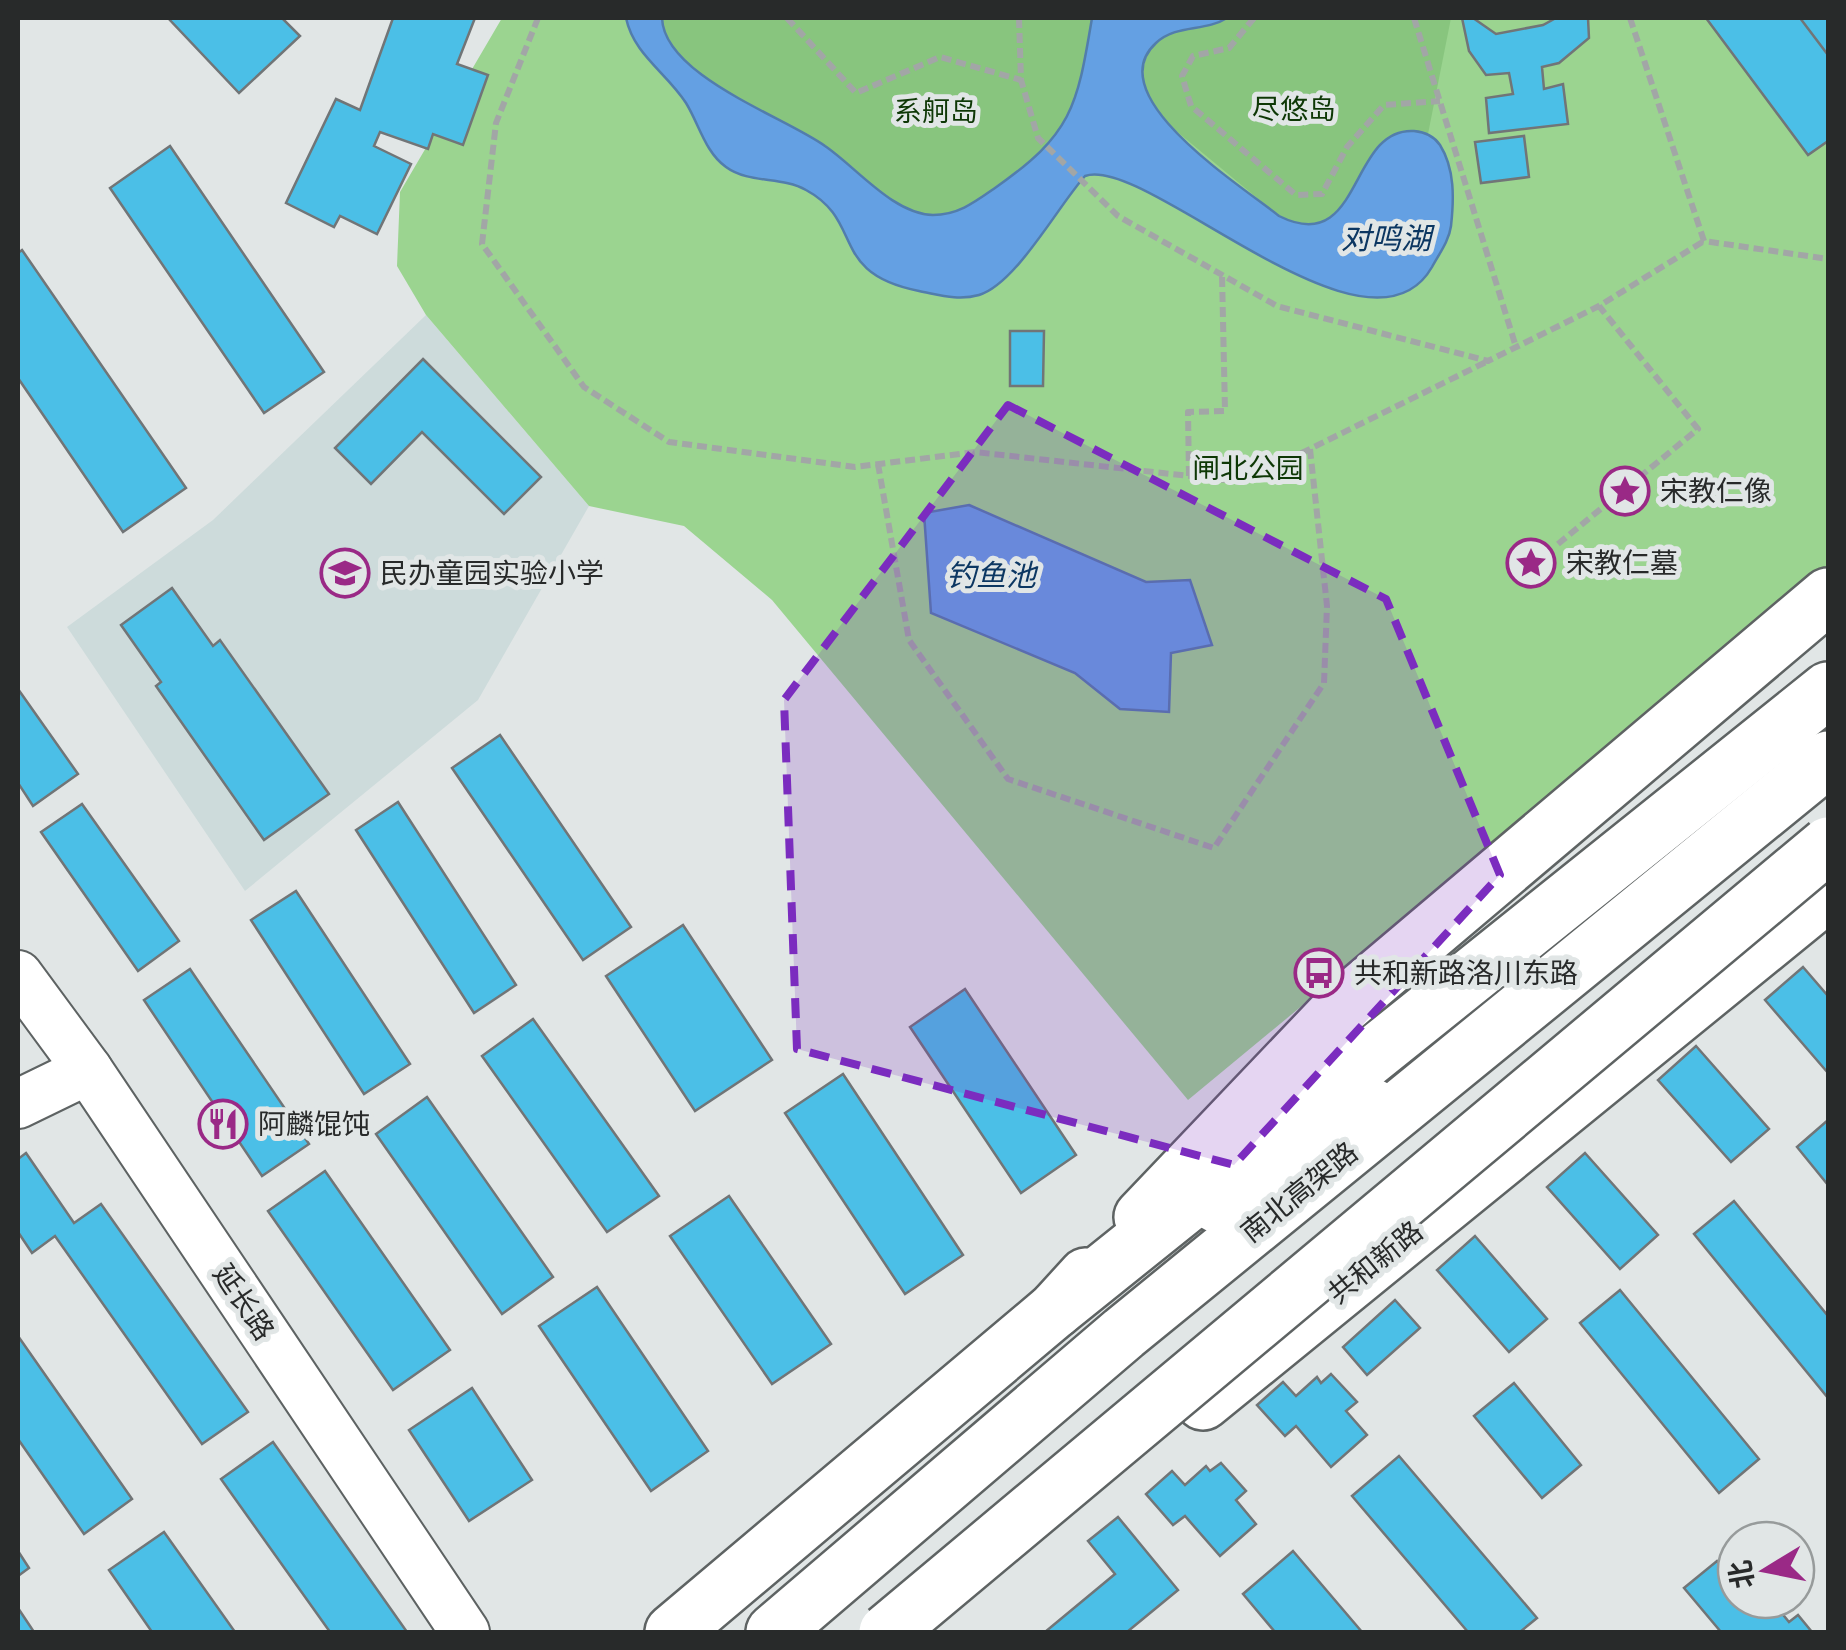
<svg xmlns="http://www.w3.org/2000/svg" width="1846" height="1650" font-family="Quicksand,'Noto Sans SC',sans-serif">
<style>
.built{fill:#cddbdb}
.green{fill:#9bd490}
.forest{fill:#88c57e}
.water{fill:#64a0e3;stroke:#527dac;stroke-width:2.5}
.building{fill:#4bbfe7;stroke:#717577;stroke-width:2.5}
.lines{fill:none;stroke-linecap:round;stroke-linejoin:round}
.minor-casing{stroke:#5e6363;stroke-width:52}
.major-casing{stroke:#5e6363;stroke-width:60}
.highway-casing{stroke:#5e6363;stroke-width:60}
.path{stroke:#a2a6a6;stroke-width:6;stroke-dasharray:10 5;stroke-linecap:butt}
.minor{stroke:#fff;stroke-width:48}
.major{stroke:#fff;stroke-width:55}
.highway{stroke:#fff;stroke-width:55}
.highway-bridge-casing{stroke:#5e6363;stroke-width:60;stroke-linecap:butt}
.highway-bridge{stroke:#fff;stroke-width:55}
.marked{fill:#7b2cbf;fill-opacity:0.2;stroke:#7b2cbf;stroke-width:8;stroke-dasharray:20 12;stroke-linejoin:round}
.labels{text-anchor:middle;stroke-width:10;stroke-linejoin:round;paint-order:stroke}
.park-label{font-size:28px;fill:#0e3806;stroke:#e1e6e6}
.poi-label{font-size:28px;fill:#282a2a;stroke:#e1e6e6;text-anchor:start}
.street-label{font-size:28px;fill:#282a2a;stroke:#e1e6e6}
.water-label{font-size:30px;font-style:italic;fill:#0c3762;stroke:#e1e6e6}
</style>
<rect width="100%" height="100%" fill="#e1e6e6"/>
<!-- built -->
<polygon class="built" points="426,315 589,506 478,700 245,891 67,627 213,520"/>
<!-- green -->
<polygon class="green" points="502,18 1828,18 1828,571 1188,1100 772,600 684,526 589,506 426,315 397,266 400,192"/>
<!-- forest -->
<g class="forest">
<path d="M662 18H1092C1077 108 1072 134 995 188 975 202 958 215 933 215 893 214 856 167 825 146 785 117 664 75 662 18Z"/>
<path d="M1227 18H1451L1428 134C1347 120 1364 258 1279 216L1158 116C1138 85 1135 47 1175 32 1193 25 1210 29 1227 18Z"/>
</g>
<!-- water -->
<g class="water">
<path d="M626 18H662C664 76 785 117 825 146 856 167 893 214 933 215 958 215 975 202 995 188 1072 134 1077 108 1092 18H1227C1205 32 1176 24 1156 43 1098 96 1242 186 1279 216 1363 258 1348 127 1414 131 1425 132 1434 136 1440 145 1455 169 1454 199 1451 226 1449 241 1439 254 1432 267 1369 377 1146 154 1085 176 1058 206 1016 284 979 295 958 301 940 295 919 291 828 273 865 222 806 190 782 176 749 184 726 167 705 152 699 124 686 103 666 72 634 55 626 18Z"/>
<polygon points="969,505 1146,582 1190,580 1212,645 1171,653 1169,712 1120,709 1075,673 931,613 924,513"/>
</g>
<!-- building -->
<g class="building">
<polygon points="168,18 282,18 300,36 239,93"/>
<polygon points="393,18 475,18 457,64 488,75 463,145 433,134 428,149 380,132 374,146 411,164 377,234 340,216 334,227 286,203 336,99 360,110"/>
<polygon points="1462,18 1473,18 1496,34 1543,25 1556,18 1588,18 1589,38 1559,63 1542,67 1544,89 1563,84 1568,124 1489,133 1486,98 1513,94 1509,73 1486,75 1469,51"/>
<polygon points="1706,18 1828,18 1828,141 1808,155"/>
<polygon points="1800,18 1828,18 1828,55"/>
<polygon points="1524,136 1529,177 1481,183 1475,142"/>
<polygon points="170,146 324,372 264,413 110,188"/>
<polygon points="22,250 186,488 123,532 18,378 18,253"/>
<polygon points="1010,331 1044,331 1043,386 1010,386"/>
<polygon points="423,359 541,477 504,514 422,432 371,484 335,448"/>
<polygon points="172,588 213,646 220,640 329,794 264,840 156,686 161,682 121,625"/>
<polygon points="18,689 78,774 33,806 18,783"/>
<polygon points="500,735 631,927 583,960 452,768"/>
<polygon points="398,802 516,985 474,1013 356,830"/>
<polygon points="82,804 179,941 138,971 41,832"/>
<polygon points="296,891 410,1064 364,1094 251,920"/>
<polygon points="683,925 772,1060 695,1111 606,976"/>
<polygon points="1803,967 1828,996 1828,1073 1765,1000"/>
<polygon points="190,969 309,1144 262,1176 144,1000"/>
<polygon points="965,989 1076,1155 1021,1193 910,1027"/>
<polygon points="533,1019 659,1196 607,1232 482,1056"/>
<polygon points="1696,1046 1769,1129 1731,1162 1658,1080"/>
<polygon points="843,1074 963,1255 905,1294 785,1113"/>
<polygon points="427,1097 553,1277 502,1314 376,1134"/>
<polygon points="1828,1120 1828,1185 1797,1147"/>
<polygon points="26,1153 74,1223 101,1204 248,1412 202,1444 55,1236 32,1253 18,1232 18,1159"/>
<polygon points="1585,1153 1658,1235 1620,1269 1547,1187"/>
<polygon points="325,1171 450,1350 393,1390 268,1211"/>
<polygon points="729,1196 831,1344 772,1384 670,1236"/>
<polygon points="1734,1201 1828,1316 1828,1398 1694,1234"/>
<polygon points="1475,1236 1547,1319 1509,1352 1437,1270"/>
<polygon points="597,1287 708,1451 651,1491 539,1326"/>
<polygon points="1620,1290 1759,1459 1719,1493 1580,1323"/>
<polygon points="1395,1300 1420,1328 1367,1375 1343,1347"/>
<polygon points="18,1336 132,1499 84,1534 18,1439"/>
<polygon points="1331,1374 1357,1402 1346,1411 1367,1435 1331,1467 1296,1426 1285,1436 1257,1405 1283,1382 1296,1396 1317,1377 1321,1383"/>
<polygon points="1514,1383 1581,1465 1542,1498 1474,1416"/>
<polygon points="472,1388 532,1480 469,1521 409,1430"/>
<polygon points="273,1442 407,1632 330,1632 221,1479"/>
<polygon points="1399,1456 1537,1618 1520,1632 1468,1632 1352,1496"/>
<polygon points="1221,1463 1246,1491 1236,1500 1256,1524 1220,1556 1185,1516 1173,1525 1146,1494 1172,1471 1185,1485 1206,1466 1210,1471"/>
<polygon points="1118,1517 1178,1590 1127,1632 1045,1632 1115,1574 1088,1541"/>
<polygon points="164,1532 235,1632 152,1632 109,1570"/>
<polygon points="18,1551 29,1568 18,1576"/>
<polygon points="1293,1551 1362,1632 1275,1632 1243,1594"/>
<polygon points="1717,1561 1736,1584 1736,1600 1771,1600 1789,1622 1798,1615 1812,1632 1721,1632 1684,1588"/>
<polygon points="18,1608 34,1632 18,1632"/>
</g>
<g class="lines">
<!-- minor casing -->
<g class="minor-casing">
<g id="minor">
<polyline points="18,975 88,1070 465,1632"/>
<polyline points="18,1104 88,1070"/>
</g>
</g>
<!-- major casing -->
<g class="major-casing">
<g id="major">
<polyline points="1217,1205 1372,1106"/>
<polyline points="1142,1217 1342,1007 1828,596"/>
<polyline points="1203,1402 1828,893"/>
<polyline points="673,1632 1055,1310 1086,1276"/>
</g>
</g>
<!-- highway casing -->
<g class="highway-casing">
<g id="highway">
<polyline points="1055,1310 1828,690"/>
<polyline points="774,1632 1124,1333 1828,759"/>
</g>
</g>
<!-- path -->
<g class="path">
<polyline points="538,18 496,123 482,244 584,387 669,442 855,467 975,452 1243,482 1488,361"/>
<polyline points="787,18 856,93 940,57 1021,80"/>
<polyline points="1019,18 1021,80 1038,138 1118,216 1277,306 1488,361 1599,306 1704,241"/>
<polyline points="1254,18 1229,48 1193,56 1182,76 1191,106 1296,195 1322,194 1347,147 1384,105 1440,101"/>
<polyline points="1414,18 1516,347"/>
<polyline points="1630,18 1704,241 1828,259"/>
<polyline points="878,464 909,640 1008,779 1214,848 1324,683 1327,606 1310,449"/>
<polyline points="1189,476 1188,412 1225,411 1222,275"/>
<polyline points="1558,544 1698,429 1599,306"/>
</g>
<!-- minor -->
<use href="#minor" class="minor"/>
<!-- major -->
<use href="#major" class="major"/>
<!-- highway -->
<use href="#highway" class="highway"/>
<!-- highway-bridge casing -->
<g class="highway-bridge-casing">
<polyline id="highway-bridge" points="887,1632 1828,845"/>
</g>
<!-- highway-bridge -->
<use href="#highway-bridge" class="highway-bridge"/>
</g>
<!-- marked area -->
<path class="marked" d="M1008 405 1386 599 1500 875 1234 1165 797 1049 784 700Z"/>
<!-- icons -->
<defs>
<g id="sight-ring" transform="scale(2.5)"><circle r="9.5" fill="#e1e6e6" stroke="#9a2986" stroke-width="1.5"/><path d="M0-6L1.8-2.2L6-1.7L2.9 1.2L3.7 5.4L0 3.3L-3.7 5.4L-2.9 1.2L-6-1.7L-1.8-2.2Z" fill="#9a2986"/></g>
<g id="school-ring" transform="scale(2.5)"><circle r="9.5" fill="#e1e6e6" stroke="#9a2986" stroke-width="1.5"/><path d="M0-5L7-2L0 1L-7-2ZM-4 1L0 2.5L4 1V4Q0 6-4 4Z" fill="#9a2986"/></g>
<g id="bus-ring" transform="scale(2.5)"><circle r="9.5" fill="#e1e6e6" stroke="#9a2986" stroke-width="1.5"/><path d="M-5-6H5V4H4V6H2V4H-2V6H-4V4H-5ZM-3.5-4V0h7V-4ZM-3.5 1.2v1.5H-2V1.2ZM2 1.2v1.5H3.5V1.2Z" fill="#9a2986"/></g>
<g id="restaurant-ring" transform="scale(2.5)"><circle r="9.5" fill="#e1e6e6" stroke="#9a2986" stroke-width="1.5"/><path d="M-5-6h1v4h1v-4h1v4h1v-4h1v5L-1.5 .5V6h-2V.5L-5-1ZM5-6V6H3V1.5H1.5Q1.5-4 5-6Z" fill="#9a2986"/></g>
</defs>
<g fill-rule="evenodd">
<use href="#sight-ring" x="1625" y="491"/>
<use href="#sight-ring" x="1531" y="563"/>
<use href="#school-ring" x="345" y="573"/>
<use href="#bus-ring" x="1319" y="973"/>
<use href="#restaurant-ring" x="223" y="1124"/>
</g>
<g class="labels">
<!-- park labels -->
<g class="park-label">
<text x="1294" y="119">尽悠岛</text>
<text x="936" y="121">系舸岛</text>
<text x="1248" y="478">闸北公园</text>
</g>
<!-- poi labels -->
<g class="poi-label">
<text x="1660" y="501">宋教仁像</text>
<text x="1566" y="573">宋教仁墓</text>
<text x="380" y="583">民办童园实验小学</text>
<text x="1354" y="983">共和新路洛川东路</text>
<text x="258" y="1134">阿麟馄饨</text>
</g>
<!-- street labels -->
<g class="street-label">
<text transform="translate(1299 1192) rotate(-39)" y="10">南北高架路</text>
<text transform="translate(1375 1262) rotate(-39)" y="10">共和新路</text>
<text transform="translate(244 1302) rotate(56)" y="10">延长路</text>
</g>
<!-- water labels -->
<g class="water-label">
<text x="1386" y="249">对鸣湖</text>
<text x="991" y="586">钓鱼池</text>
</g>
</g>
<!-- border -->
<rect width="1846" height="1650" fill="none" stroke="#282a2a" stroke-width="40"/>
<!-- north arrow -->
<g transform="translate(1766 1570) rotate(260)"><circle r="48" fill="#e1e6e6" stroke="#979b9b" stroke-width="2.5"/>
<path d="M0-8L18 38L0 25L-18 38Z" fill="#9a2986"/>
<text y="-15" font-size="28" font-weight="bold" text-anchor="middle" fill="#282a2a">北</text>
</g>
</svg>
